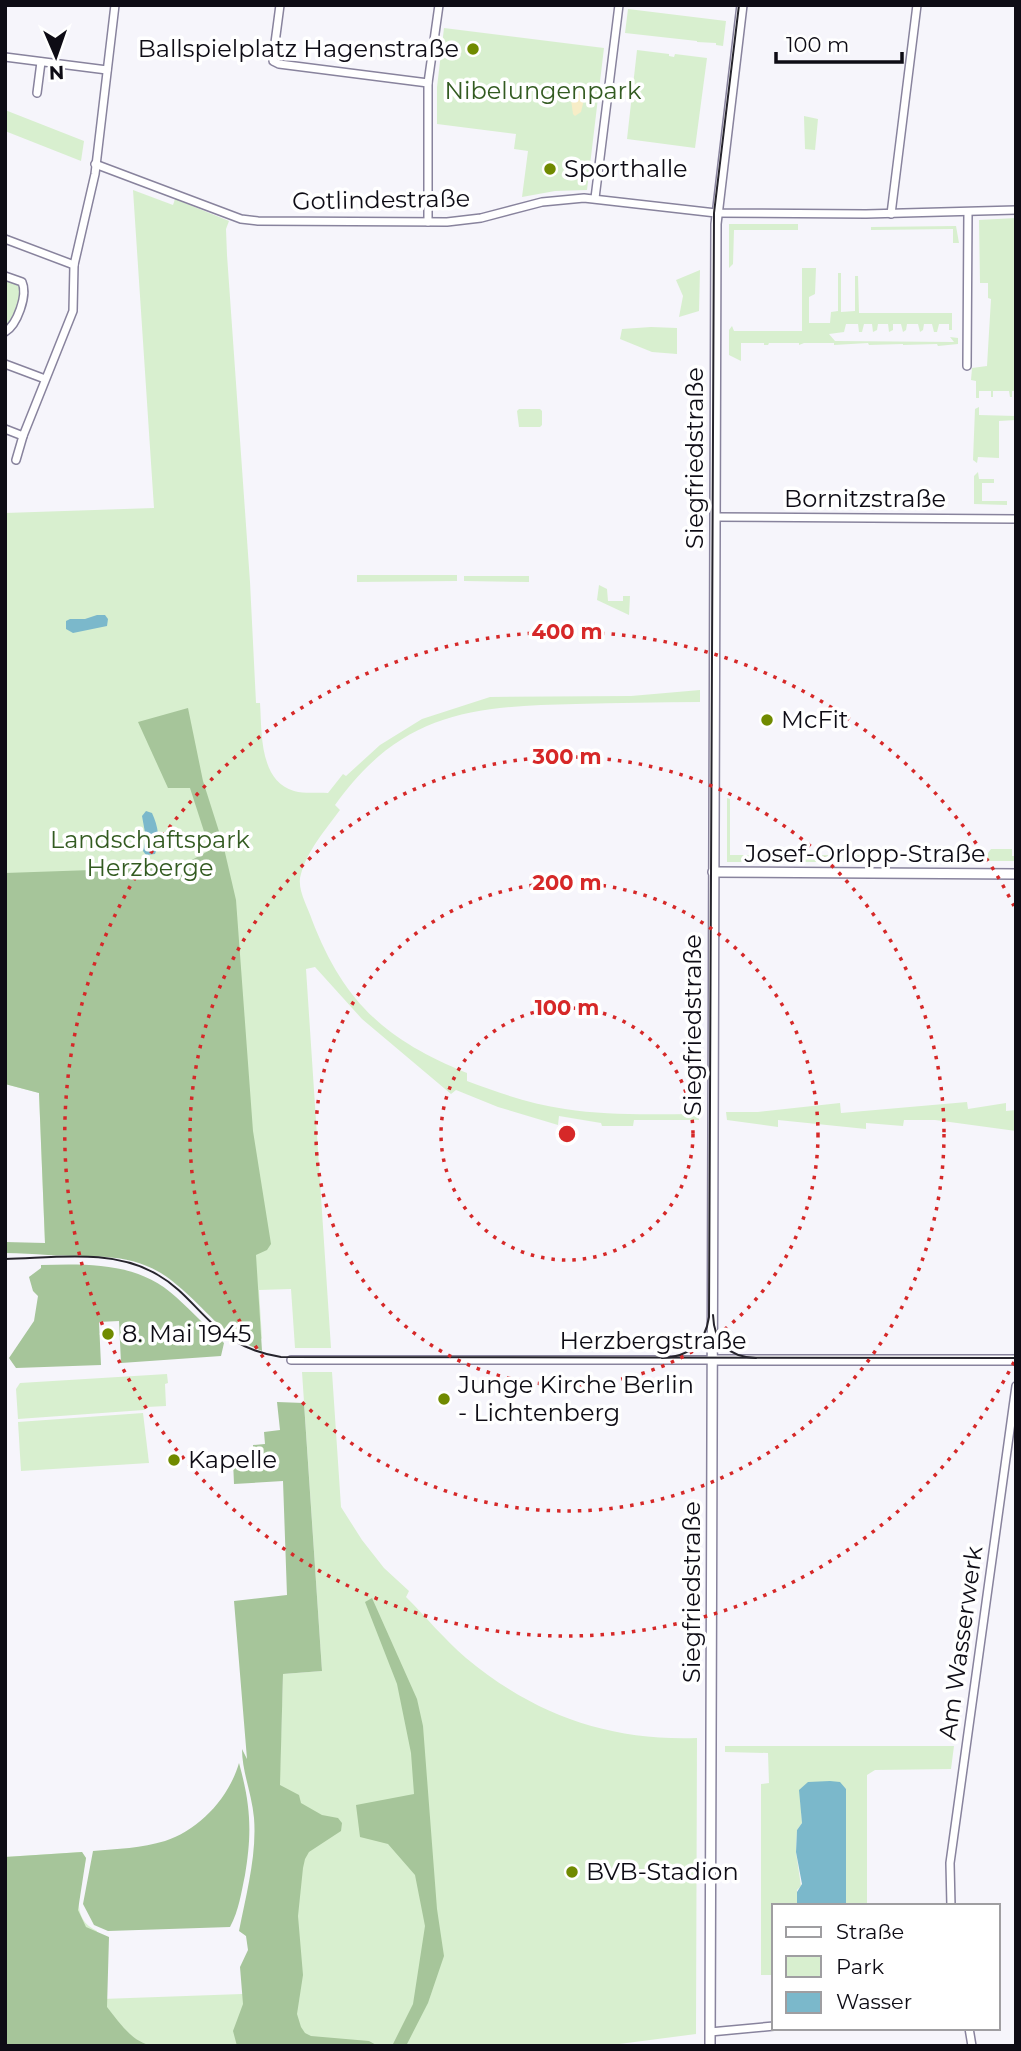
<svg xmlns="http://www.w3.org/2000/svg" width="1021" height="2051" font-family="Montserrat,sans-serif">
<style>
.green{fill:#d8efcf}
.forest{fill:#a6c59a}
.sand{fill:#f7edc7}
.water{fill:#7bb8cb}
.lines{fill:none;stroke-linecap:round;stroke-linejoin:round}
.minor-casing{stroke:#88839d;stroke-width:10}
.tertiary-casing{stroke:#88839d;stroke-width:12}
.minor{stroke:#fff;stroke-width:7}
.tertiary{stroke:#fff;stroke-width:9}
.tram{stroke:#26242c;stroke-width:2}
.ring{fill:none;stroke:#d62828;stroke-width:3.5;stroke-dasharray:3.5 7}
.poi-dot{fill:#708a00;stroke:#fff;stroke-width:2.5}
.labels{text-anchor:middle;stroke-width:7;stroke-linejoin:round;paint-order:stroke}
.poi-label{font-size:24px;fill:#0e0c15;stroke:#fff;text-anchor:start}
.park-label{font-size:24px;fill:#335b21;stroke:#fff}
.street-label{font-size:24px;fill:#0e0c15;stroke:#fff}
.centre{fill:#d62828;stroke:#fff;stroke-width:3.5}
.ring-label{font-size:21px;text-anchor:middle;font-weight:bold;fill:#d62828;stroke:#fff;stroke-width:7;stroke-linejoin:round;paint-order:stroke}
</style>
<rect width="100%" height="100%" fill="#f6f5fb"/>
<!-- green -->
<g class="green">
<polygon points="628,9 726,21 723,46 716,45 716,43 697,42 697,41 625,33"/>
<polygon points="444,28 604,48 587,190 555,191 522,197 528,151 514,149 516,134 437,124 437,87"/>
<polygon points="637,50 669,54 669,56 674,57 675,54 707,58 695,148 627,139"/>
<polygon points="5,110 84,141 81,161 5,131"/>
<polygon points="804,116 818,119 815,150 805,149"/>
<path d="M133 190 173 205 175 199 229 221 226 229 227 255 250 582 256 703H260C262 732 259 781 294 791 305 794 317 792 328 793L343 774 346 776 380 745 422 719 490 697 631 696 700 690V702C658 702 617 703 576 704 470 706 401 713 335 805L340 810C326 829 307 851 301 874 296 888 308 907 312 920 344 1003 386 1040 467 1073V1081C499 1093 531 1104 565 1109 609 1116 654 1114 699 1114V1120H634L633 1126H602L601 1123 559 1116 558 1125 498 1107 456 1090 451 1094 362 1019 315 967 306 969 331 1348H295L291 1289 259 1290 262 1339 158 1258 45 1244 39 1093 5 1084V513L154 508Z"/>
<polygon points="1016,218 1016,391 1012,391 1012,397 1010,397 1009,391 993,391 993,397 991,397 991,391 979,391 979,398 976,398 976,381 971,380 972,368 987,366 991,299 988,298 988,283 980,283 979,220"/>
<polygon points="729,224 798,224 798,230 734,230 733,264 729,268"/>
<polygon points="956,226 959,243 953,243 953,229 871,230 871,227"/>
<polygon points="802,268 816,268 815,294 809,297 809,323 830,323 831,312 838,311 838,273 841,273 841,312 855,311 855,276 858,276 859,313 952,313 952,330 949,330 949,324 939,324 937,332 934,332 932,324 924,324 923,330 920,332 918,324 907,324 906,330 903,332 901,324 893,324 893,330 889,332 888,324 878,324 877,330 873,332 872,324 864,324 862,332 859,332 858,324 846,324 844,332 829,334 835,341 954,342 950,337 958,338 958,344 938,346 937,344 903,345 903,344 869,345 868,343 834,345 834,343 804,343 799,345 799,343 769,343 768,345 764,345 764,343 741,343 741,361 729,355 729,330 732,326 734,331 802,331"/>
<polygon points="700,270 699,311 679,317 683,296 676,280"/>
<polygon points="5,278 19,283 23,292 11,322 5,328"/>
<polygon points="651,327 677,328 677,354 652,352 620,339 622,329"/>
<polygon points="979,407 979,415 1016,416 1016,420 999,421 999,458 978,457 977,463 973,460 975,409"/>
<polygon points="519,409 540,409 542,411 542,425 540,427 519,427 517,411"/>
<polygon points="978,472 979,479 994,479 994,483 982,483 982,501 1007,501 1007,505 974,504 974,476"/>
<polygon points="357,575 457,575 457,581 357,582"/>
<polygon points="464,576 529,576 529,582 464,581"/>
<polygon points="599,585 607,589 608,601 623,601 623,596 630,596 629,615 597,600"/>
<polygon points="727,798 730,799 730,855 762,855 762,862 727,862"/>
<polygon points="991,849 1012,849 1012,856 1016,856 1016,861 988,861 988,853"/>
<rect x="773" y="855" width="89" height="7"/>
<polygon points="967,1102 968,1109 1006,1103 1006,1111 1016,1110 1016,1131 935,1120 904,1120 903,1126 866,1123 866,1129 778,1120 778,1127 727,1120 726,1112 758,1112 840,1103 841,1113"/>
<path d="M302 1372H332L341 1507 362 1540 384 1568 409 1591 406 1597C426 1617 444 1639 466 1658 536 1716 609 1741 697 1738L696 2034 604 2046H5V1857L82 1852 86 1858C82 1884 67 1918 97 1931L74 2000 273 1993 283 1674 322 1671Z"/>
<polygon points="167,1374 168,1383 165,1384 166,1406 147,1407 144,1410 18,1419 16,1389 20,1383"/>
<polygon points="143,1413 149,1463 21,1471 18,1422"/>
<path d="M725 1746H954L951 1769 875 1770 867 1775V1906H846V1789C831 1776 816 1784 800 1789L802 1823 797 1830 796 1852 801 1886 797 1890V1906H774V1975H761V1784L769 1783 768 1753 725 1752Z"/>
</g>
<!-- forest -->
<g class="forest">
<path d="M188 708 203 781 223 844 236 900 253 1131 271 1244 267 1250 256 1255 262 1351C219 1334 210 1312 177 1285 137 1250 97 1258 48 1255 34 1254 20 1253 5 1253V1242L45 1243 39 1093 5 1084V873L179 867 210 850 190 788H168L138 722Z"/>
<path d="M41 1265C89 1264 138 1262 176 1297 193 1312 207 1328 224 1343L221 1356 121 1363 119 1321 99 1322 101 1365 16 1368 9 1358 34 1321 38 1296 33 1291 29 1277 41 1268Z"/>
<path d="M277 1402 304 1403 322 1671 283 1674 280 1785 299 1795 301 1803 322 1815 338 1818 342 1823 341 1831 309 1852 305 1859 303 1868 298 1916 303 1975 297 2014 301 2027 305 2033 311 2036 369 2041 378 2046H237L233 2031 243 2004 240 1967 248 1950 246 1936 239 1931C246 1895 257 1855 254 1818 252 1794 242 1772 242 1749L247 1759 234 1601 287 1595 283 1481 234 1484 233 1461 253 1459V1445L265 1444 264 1432 280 1430Z"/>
<polygon points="372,1598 417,1699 423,1726 437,1909 444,1956 428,2003 406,2046 392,2046 413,2004 425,1926 415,1875 388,1844 360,1837 356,1805 414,1794 411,1753 397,1684 365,1602"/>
<path d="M239 1763C251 1806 252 1833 245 1875 241 1894 239 1910 230 1927L108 1931 94 1925 83 1904 93 1851C117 1849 142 1848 165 1841 199 1830 229 1798 239 1763Z"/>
<path d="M82 1852 86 1858 78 1910 86 1927 109 1937 107 2007C120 2023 132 2043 154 2046H5V1857Z"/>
</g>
<!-- sand -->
<polygon class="sand" points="581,85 586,91 581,112 575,116 573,114 570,92"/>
<!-- water -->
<g class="water">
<polygon points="97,615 105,615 108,619 107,626 73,633 66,629 66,621 70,619 85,619"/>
<path d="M146 811 152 813C158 826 161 841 155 854L146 855 143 851 146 838 142 816Z"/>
<polygon points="830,1781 840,1782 846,1789 846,1906 797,1906 797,1892 802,1884 796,1852 797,1830 802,1823 799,1790 808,1782"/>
</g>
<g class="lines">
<!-- minor casing -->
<g class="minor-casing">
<g id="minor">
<polyline points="280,5 273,58 273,61 279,64 428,83"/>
<polyline points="5,57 107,70"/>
<polyline points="37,93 41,62"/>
<polyline points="95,164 241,219 258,221 447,222 481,218 542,202 584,198 716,213 866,214 1016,210"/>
<polyline points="595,198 619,5"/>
<polyline points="891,214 917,5"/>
<polyline points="428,222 428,83 439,5"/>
<polyline points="5,239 74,265"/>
<path d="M5 276 22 282C28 295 17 325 5 332"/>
<polyline points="5,364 45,379"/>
<polyline points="967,366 968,212"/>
<polyline points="5,429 23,436"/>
<polyline points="16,460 23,436 73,311 74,265 95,174 115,5"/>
<polyline points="715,517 1016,519"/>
<polyline points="291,1360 711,1360"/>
<polyline points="951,1906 950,1863 1016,1386"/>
<polyline points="969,2028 972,2046"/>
<polyline points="710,2032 774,2026"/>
</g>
</g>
<!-- tertiary casing -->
<g class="tertiary-casing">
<g id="tertiary">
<polyline points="713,872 1016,874"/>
<polyline points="711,1360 1016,1360"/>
<polyline points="710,2046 716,224 742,5"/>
</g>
</g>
<!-- minor -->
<use href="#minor" class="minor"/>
<!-- tertiary -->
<use href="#tertiary" class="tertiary"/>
<!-- tram -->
<g class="tram">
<path d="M5 1259C55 1258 113 1248 158 1275 181 1288 195 1308 214 1325 232 1343 256 1353 281 1357L1016 1358"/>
<path d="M713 1315C714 1343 728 1357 756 1358"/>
<path d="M662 1358C688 1357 705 1344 709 1317L714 213 739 5"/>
</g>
</g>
<!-- distance rings -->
<g class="ring">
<circle cx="567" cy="1134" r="126"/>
<circle cx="567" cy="1134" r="251"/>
<circle cx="567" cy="1134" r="377"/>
<path d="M1014 1362A502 502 0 1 1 1014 906"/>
</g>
<!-- markers -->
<g class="poi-dot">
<circle cx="473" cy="49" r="7"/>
<circle cx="550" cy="169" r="7"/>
<circle cx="767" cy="720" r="7"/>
<circle cx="108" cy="1334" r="7"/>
<circle cx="444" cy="1399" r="7"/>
<circle cx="174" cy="1460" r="7"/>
<circle cx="572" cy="1872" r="7"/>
</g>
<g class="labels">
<!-- poi labels -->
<g class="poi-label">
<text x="459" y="57" text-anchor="end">Ballspielplatz Hagenstraße</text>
<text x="564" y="177">Sporthalle</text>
<text x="781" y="728">McFit</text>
<text x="122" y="1342">8. Mai 1945</text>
<text x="458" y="1393">Junge Kirche Berlin<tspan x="458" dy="28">- Lichtenberg</tspan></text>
<text x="188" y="1468">Kapelle</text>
<text x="586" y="1880">BVB-Stadion</text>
</g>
<!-- park labels -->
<g class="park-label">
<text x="543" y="99">Nibelungenpark</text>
<text x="150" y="848">Landschaftspark<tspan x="150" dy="28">Herzberge</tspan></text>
</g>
<!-- street labels -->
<g class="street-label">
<text transform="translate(381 200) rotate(-1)" y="8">Gotlindestraße</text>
<text transform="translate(695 458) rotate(-90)" y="8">Siegfriedstraße</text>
<text x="865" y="507">Bornitzstraße</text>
<text x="865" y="862">Josef-Orlopp-Straße</text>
<text transform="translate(693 1025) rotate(-90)" y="8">Siegfriedstraße</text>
<text x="653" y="1349">Herzbergstraße</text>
<text transform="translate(692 1592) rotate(-90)" y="8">Siegfriedstraße</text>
<text transform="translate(961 1643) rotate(-82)" y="8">Am Wasserwerk</text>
</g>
</g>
<circle cx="567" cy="1134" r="10" class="centre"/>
<g class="ring-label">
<text x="567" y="639">400 m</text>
<text x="567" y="764">300 m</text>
<text x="567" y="890">200 m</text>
<text x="567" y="1015">100 m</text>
</g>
<!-- border -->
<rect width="1021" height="2051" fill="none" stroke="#0e0c15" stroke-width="14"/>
<!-- legend -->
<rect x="772" y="1904" width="228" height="126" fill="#ffffff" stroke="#9f9ea1" stroke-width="2"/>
<rect x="786" y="1927" width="35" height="10" fill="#ffffff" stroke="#9f9ea1" stroke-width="2"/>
<text x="836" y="1939" font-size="21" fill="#0e0c15">Straße</text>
<rect x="786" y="1956" width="35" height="21" fill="#d8efcf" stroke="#9f9ea1" stroke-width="2"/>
<text x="836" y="1974" font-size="21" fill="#0e0c15">Park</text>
<rect x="786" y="1992" width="35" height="21" fill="#7bb8cb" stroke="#9f9ea1" stroke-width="2"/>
<text x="836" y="2009" font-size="21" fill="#0e0c15">Wasser</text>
<!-- north arrow -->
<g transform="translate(56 56) rotate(178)" stroke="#ffffff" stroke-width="5" paint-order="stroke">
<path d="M0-5L12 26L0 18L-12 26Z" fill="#0e0c15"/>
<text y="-10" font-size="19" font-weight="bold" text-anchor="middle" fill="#0e0c15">N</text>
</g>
<!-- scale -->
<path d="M776 52v10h126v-10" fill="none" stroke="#0e0c15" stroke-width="3.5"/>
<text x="786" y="52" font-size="21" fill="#0e0c15" stroke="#ffffff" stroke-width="5" paint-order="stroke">100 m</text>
</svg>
